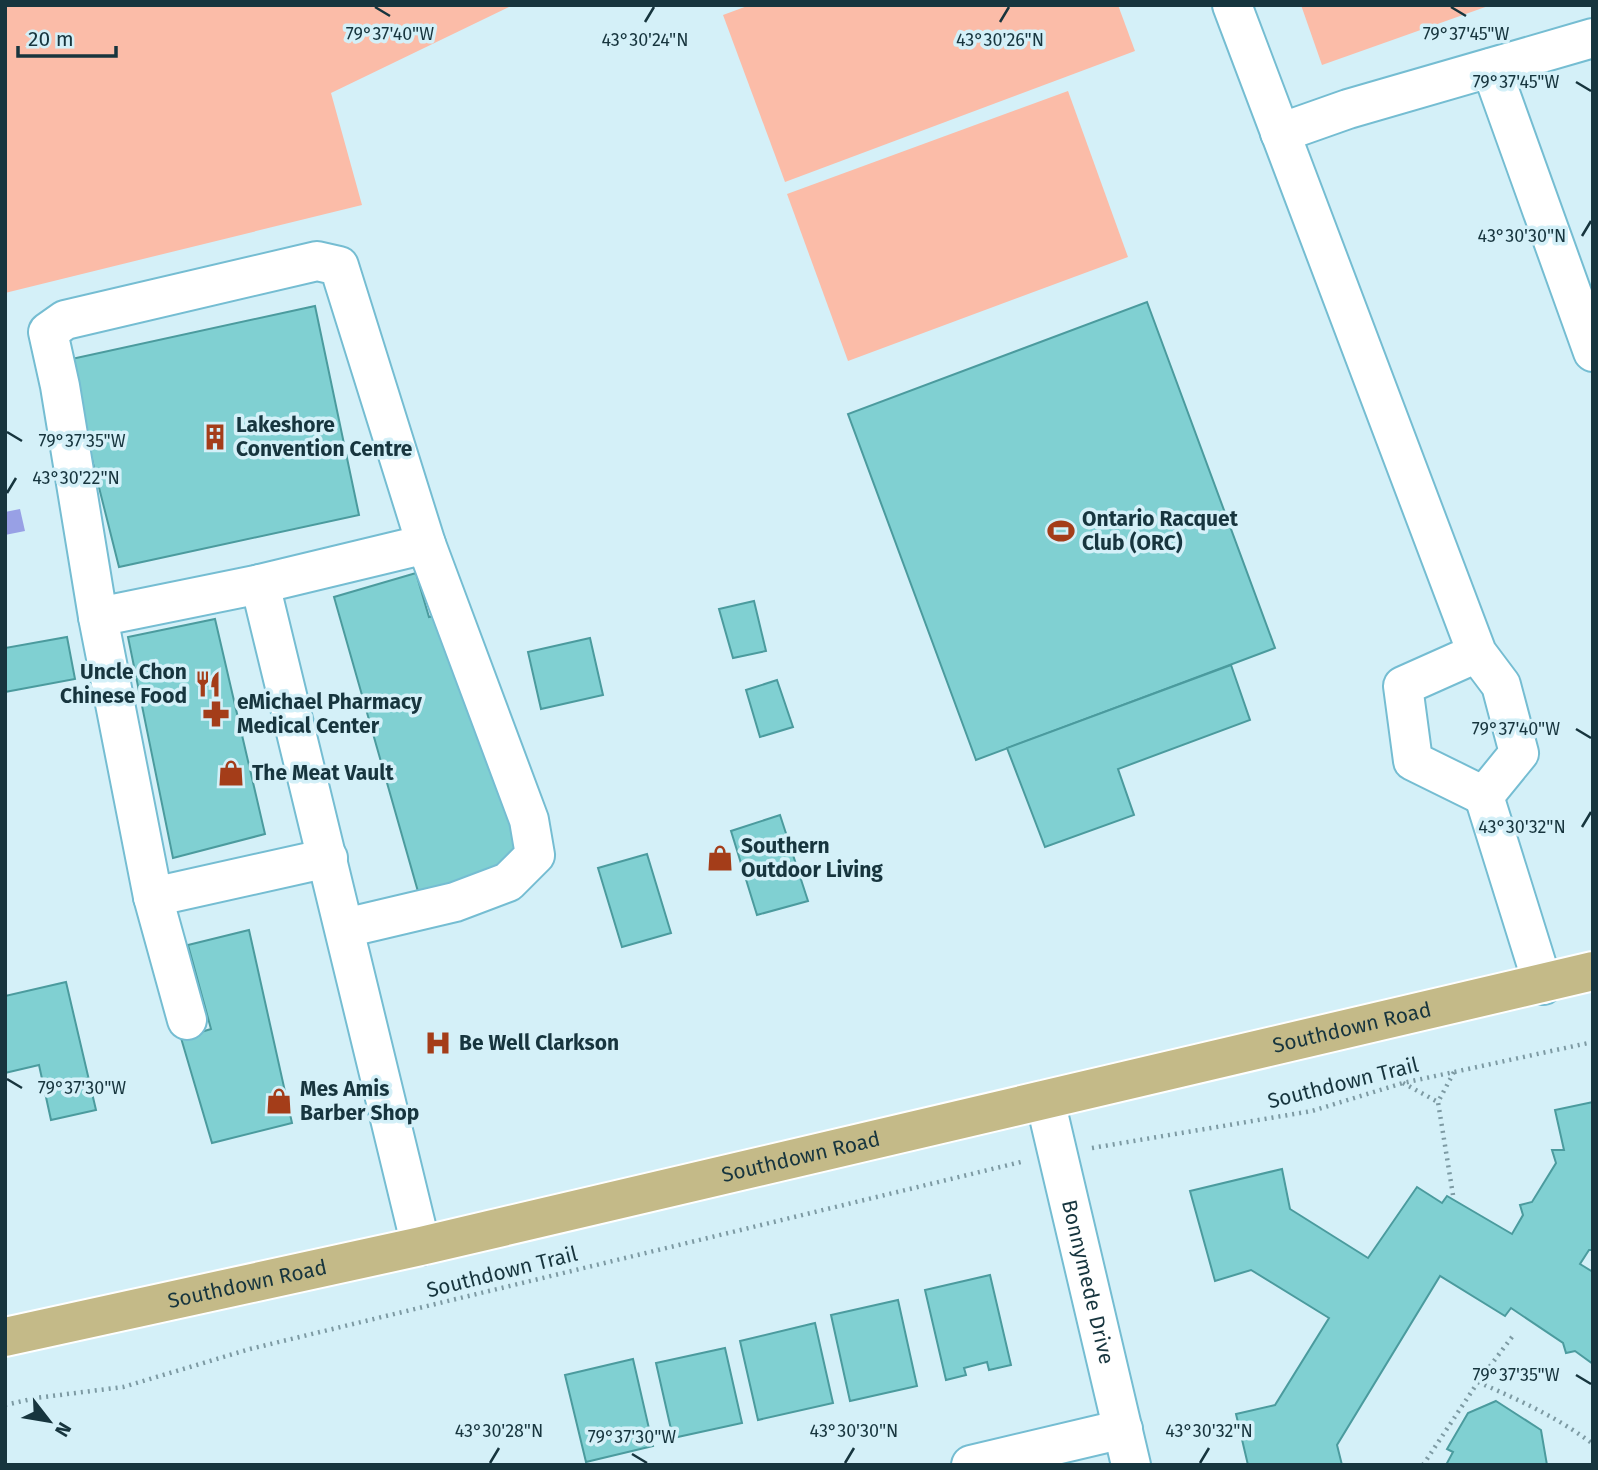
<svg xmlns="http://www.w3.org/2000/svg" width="1598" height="1470" font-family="'Fira Sans',sans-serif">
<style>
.green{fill:#fbbca8}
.water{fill:#98a0e5}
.building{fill:#80d0d2;stroke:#4b9b9e;stroke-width:2}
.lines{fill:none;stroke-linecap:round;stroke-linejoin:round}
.minor-casing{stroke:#75bdd2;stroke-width:42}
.major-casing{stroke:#fff;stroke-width:42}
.path{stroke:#7d9aa3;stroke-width:4.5;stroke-dasharray:2 5;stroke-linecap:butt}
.minor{stroke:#fff;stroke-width:38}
.major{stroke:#c4ba88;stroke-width:38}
.ticks{fill:none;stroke:#17353e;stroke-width:2.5}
.labels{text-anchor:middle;stroke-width:7;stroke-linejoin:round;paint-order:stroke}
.poi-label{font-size:21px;font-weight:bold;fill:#17353e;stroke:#d4f0f8;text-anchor:start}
.street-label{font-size:21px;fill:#17353e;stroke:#d4f0f8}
.ticks-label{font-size:18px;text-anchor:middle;fill:#17353e;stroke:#d4f0f8;stroke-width:7;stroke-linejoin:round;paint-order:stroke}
</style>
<rect width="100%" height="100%" fill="#d4f0f8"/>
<!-- green -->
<g class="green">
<polygon points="5,5 513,5 331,93 362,205 5,293"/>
<polygon points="750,5 1118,5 1135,51 785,182 723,15"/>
<polygon points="1301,5 1491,5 1322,65"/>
<polygon points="1068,91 1128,257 848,361 787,194"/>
</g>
<!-- water -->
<polygon class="water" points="20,509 25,531 5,535 5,512"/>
<!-- building -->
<g class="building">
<polygon points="1147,302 1275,648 976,760 848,414"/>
<polygon points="315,306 359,515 119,567 67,360"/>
<polygon points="416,573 429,617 445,614 522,839 499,879 421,902 334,597"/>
<polygon points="754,601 766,651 733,658 719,609"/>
<polygon points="215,619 265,834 173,858 128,637"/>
<polygon points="67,637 75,679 5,692 5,648"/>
<polygon points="590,638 603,695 541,709 528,652"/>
<polygon points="1231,665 1250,720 1118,769 1134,815 1045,847 1007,748"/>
<polygon points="777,680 793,727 760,737 746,690"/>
<polygon points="780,815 808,901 757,915 731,831"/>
<polygon points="647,854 671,933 622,947 598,868"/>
<polygon points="249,930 292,1123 212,1143 181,1038 211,1029 188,945"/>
<polygon points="66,982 96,1110 51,1120 39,1065 5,1073 5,996"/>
<polygon points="1593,1102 1593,1250 1589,1250 1580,1264 1593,1272 1593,1364 1575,1351 1566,1353 1563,1343 1511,1308 1505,1316 1440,1276 1337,1445 1342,1465 1248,1465 1236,1414 1275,1405 1329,1318 1251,1270 1215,1281 1190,1191 1282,1169 1290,1209 1368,1258 1417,1187 1442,1203 1447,1196 1512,1234 1523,1215 1520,1205 1532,1202 1556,1163 1552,1150 1564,1150 1555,1110"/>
<polygon points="990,1275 1011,1365 989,1370 987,1362 964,1368 966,1375 946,1380 925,1290"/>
<polygon points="898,1300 917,1386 850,1401 831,1315"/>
<polygon points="815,1323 833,1403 758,1420 740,1341"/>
<polygon points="725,1348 742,1423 673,1438 656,1363"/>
<polygon points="633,1359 653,1446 586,1462 565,1375"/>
<polygon points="1496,1401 1541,1430 1547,1465 1446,1465 1453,1452 1447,1449 1468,1413"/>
</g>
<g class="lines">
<!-- minor casing -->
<g class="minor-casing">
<g id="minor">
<polyline points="1232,5 1477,653 1501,685 1519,753 1484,796 1413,761 1403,686 1477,653"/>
<polyline points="1491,68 1593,352"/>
<polyline points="1280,133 1348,109 1593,38"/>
<polyline points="260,584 421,1246"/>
<polyline points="98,617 260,584 426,544"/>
<polyline points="1484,796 1543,985"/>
<polyline points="153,897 328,858"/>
<polyline points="187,1020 153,897 98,617 60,386 48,332 65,320 317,261 339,266 426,544 529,820 535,855 508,882 455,902 345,928"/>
<path id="s1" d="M1045 1100 1131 1465"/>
<polyline points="971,1465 1123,1429"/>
</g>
</g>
<!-- major casing -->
<g class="major-casing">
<g id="major">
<path id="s2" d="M5 1337 421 1246 1593 971"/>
</g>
</g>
<!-- path -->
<g class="path">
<polyline points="1403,1083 1438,1102"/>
<polyline points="1092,1148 1312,1111 1403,1083 1593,1042"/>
<polyline points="1453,1195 1438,1102 1454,1072"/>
<path d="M1478 1382C1519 1400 1557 1417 1593 1444"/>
<polyline points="5,1405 36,1398 123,1387 250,1349 1025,1161"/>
<polyline points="1423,1465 1478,1382 1515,1333"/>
</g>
<!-- minor -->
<use href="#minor" class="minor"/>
<!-- major -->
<use href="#major" class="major"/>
</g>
<!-- ticks -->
<path class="ticks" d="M375 7 390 16M1451 7 1466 16M645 22 654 7M1000 22 1009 7M1576 82 1591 91M1582 236 1591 221M7 432 22 441M7 493 16 478M1576 729 1591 738M1582 827 1591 812M7 1079 22 1088M1576 1375 1591 1384M632 1454 647 1463M490 1463 499 1448M845 1463 854 1448M1200 1463 1209 1448"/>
<!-- icons -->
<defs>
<g id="building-bare" transform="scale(2.1)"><path d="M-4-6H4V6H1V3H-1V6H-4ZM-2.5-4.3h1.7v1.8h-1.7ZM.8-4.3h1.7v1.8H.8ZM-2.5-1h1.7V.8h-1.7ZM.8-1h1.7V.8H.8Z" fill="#a43d19" stroke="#d4f0f8" stroke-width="2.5" paint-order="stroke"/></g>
<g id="stadium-bare" transform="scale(2.1)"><path d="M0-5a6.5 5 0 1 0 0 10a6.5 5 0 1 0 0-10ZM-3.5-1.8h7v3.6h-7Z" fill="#a43d19" stroke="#d4f0f8" stroke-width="2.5" paint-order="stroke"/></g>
<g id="restaurant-bare" transform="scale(2.1)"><path d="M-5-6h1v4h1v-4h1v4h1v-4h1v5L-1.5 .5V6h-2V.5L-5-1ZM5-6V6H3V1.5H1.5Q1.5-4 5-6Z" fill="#a43d19" stroke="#d4f0f8" stroke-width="2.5" paint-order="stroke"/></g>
<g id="pharmacy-bare" transform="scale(2.1)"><path d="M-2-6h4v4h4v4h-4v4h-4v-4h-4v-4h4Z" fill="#a43d19" stroke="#d4f0f8" stroke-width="2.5" paint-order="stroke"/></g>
<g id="shop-bare" transform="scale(2.1)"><path d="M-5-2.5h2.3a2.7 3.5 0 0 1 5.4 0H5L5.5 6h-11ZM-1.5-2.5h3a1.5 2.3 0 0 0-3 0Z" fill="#a43d19" stroke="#d4f0f8" stroke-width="2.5" paint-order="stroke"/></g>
<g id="hospital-bare" transform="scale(2.1)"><path d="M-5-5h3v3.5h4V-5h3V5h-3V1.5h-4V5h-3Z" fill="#a43d19" stroke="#d4f0f8" stroke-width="2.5" paint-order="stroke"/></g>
</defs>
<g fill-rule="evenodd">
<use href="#building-bare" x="215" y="437"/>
<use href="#stadium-bare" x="1061" y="531"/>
<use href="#restaurant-bare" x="208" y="684"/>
<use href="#pharmacy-bare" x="216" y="714"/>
<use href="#shop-bare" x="231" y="773"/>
<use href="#shop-bare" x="720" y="858"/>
<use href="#hospital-bare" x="438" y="1043"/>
<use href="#shop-bare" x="279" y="1101"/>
</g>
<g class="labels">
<!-- poi labels -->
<g class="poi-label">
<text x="236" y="432">Lakeshore<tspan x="236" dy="24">Convention Centre</tspan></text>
<text x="1082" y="526">Ontario Racquet<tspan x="1082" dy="24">Club (ORC)</tspan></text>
<text x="187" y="679" text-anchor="end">Uncle Chon<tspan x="187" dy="24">Chinese Food</tspan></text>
<text x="237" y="709">eMichael Pharmacy<tspan x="237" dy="24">Medical Center</tspan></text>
<text x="252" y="780">The Meat Vault</text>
<text x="741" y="853">Southern<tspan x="741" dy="24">Outdoor Living</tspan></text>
<text x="459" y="1050">Be Well Clarkson</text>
<text x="300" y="1096">Mes Amis<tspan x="300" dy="24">Barber Shop</tspan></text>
</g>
<!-- street labels -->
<g class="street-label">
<text dy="7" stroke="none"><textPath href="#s2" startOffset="1382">Southdown Road</textPath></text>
<text transform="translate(1343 1083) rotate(-14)" y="7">Southdown Trail</text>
<text dy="7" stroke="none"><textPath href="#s2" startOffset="816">Southdown Road</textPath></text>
<text transform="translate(502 1272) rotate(-14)" y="7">Southdown Trail</text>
<text dy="7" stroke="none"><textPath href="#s1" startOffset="187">Bonnymede Drive</textPath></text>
<text dy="7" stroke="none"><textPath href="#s2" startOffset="248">Southdown Road</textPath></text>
</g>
</g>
<g class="ticks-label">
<text x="390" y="40">79°37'40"W</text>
<text x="1466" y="40">79°37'45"W</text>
<text x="645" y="46">43°30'24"N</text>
<text x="1000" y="46">43°30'26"N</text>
<text x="1516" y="88">79°37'45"W</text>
<text x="1522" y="242">43°30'30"N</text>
<text x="82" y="447">79°37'35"W</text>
<text x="76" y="484">43°30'22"N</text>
<text x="1516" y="735">79°37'40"W</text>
<text x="1522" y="833">43°30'32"N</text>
<text x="82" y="1094">79°37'30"W</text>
<text x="1516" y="1381">79°37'35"W</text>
<text x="499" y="1437">43°30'28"N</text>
<text x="854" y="1437">43°30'30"N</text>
<text x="1209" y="1437">43°30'32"N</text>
<text x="632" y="1443">79°37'30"W</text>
</g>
<!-- border -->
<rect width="1598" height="1470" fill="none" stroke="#17353e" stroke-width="14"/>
<!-- north arrow -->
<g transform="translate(49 1421) rotate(121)" stroke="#d4f0f8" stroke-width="5" paint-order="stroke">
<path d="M0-5L12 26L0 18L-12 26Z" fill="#17353e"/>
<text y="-10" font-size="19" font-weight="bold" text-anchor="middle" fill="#17353e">N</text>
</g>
<!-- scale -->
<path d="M18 46v10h98v-10" fill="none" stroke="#17353e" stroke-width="3.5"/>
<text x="28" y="46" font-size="21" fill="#17353e" stroke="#d4f0f8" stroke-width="5" paint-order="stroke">20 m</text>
</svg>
